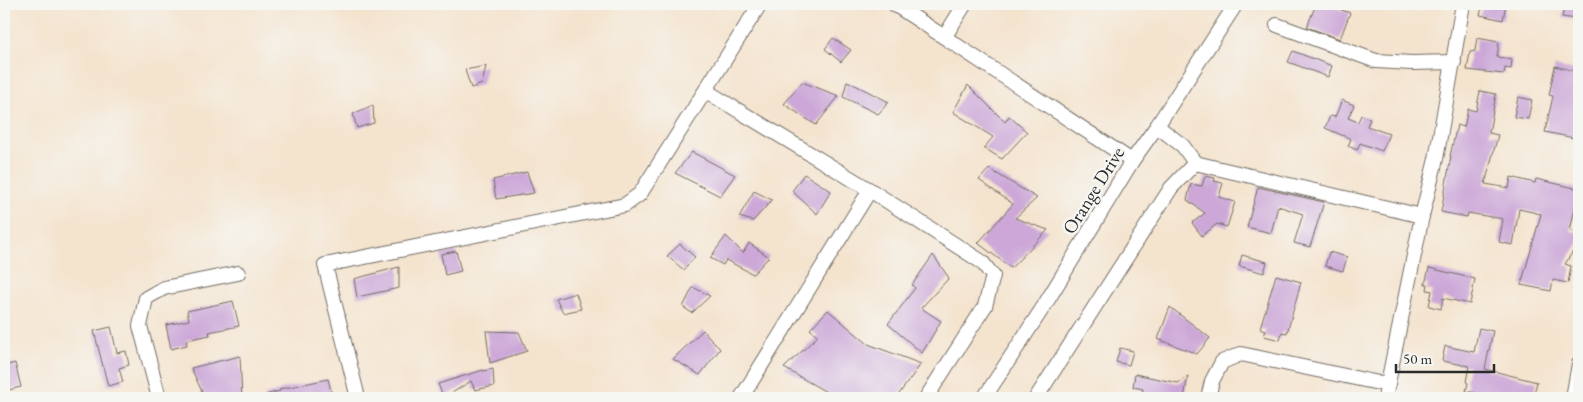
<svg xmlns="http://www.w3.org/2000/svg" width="1583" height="402" font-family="'EB Garamond',serif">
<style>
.building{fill:#cca7d8}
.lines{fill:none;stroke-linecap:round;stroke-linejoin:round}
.minor-casing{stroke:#716b64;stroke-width:16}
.minor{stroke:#fff;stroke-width:14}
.labels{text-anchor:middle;stroke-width:5;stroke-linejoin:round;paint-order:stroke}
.street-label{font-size:19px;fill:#2b2b2b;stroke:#f6f6f2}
</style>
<rect width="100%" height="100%" fill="#f6f6f2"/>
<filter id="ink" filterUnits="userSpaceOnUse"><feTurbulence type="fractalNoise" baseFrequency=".02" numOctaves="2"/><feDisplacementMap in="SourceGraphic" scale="10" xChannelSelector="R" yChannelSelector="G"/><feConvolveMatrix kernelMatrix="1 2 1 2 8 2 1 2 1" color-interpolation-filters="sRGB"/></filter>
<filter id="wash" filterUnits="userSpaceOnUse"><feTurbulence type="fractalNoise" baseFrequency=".0096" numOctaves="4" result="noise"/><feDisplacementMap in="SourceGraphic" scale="20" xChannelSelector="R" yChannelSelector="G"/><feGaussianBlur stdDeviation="1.12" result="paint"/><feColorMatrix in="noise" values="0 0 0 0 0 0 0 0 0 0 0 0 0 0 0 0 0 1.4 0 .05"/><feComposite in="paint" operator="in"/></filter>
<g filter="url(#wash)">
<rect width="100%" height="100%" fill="#f4e3cd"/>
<g id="blocks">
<!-- building -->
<g class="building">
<polygon points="1316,4 1326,4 1350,13 1340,39 1307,27"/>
<polygon points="1483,4 1506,4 1503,20 1480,15"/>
<polygon points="1565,4 1579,4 1576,19 1562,17"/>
<polygon points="833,38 851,50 841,62 825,49"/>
<polygon points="1477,38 1499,42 1497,57 1512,59 1511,69 1505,68 1504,74 1467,70 1470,52 1475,51"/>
<polygon points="1293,51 1332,66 1328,77 1288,62"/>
<polygon points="486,66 482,84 471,88 465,70"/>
<polygon points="1555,66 1579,72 1579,139 1545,132 1553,96 1549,95"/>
<polygon points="847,81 889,102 878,114 843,97"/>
<polygon points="802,82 839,96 816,125 784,104"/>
<polygon points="968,85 1005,122 1009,116 1027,132 1002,159 984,148 993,137 953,112"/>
<polygon points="1480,91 1496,94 1489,133 1498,135 1485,184 1509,188 1511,177 1535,183 1536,179 1579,189 1570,231 1579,232 1579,242 1565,264 1571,266 1568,283 1553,280 1551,291 1521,285 1541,214 1519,209 1513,245 1499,242 1503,219 1468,213 1467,217 1441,212 1451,156 1450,156 1457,125 1464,127 1468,109 1476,111"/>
<polygon points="1518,97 1532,100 1528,119 1514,117"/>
<polygon points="1342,100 1354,105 1348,118 1358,122 1361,115 1370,119 1367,126 1389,134 1382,151 1360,143 1357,150 1348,146 1351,139 1325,128 1330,116 1335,117"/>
<polygon points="373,105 374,123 357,128 353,114"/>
<polygon points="692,152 735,175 720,196 675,173"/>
<polygon points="989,169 1037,198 1015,218 1048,230 1011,268 978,243 1013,204 979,180"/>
<polygon points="527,172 534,193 496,199 493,180"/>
<polygon points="804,174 831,191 817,214 792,191"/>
<polygon points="1205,176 1215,178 1214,181 1223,183 1219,197 1235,202 1227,227 1217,224 1202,236 1192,223 1205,213 1187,200 1191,184 1202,186"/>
<polygon points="1258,187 1324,202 1310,247 1294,243 1303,214 1278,206 1271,233 1247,227"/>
<polygon points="754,191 772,200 753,221 739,217"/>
<polygon points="726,236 743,253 749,243 769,257 753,274 726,260 723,265 710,258"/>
<polygon points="680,244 695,257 684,270 667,256"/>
<polygon points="456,251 461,271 445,275 441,254"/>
<polygon points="1329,252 1347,257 1343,271 1325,266"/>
<polygon points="933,255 949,278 921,308 941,321 922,353 888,324 915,288 912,285"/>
<polygon points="1242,255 1267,262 1264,273 1239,266"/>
<polygon points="399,267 399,288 357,297 354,279"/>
<polygon points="1429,268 1475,279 1470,304 1443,298 1441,309 1429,306 1432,291 1427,290 1428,284 1425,284"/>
<polygon points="1276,275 1301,282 1287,333 1282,332 1280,340 1264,336 1266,330 1260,328"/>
<polygon points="693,287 710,296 692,313 683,307"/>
<polygon points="576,293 581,309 563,313 556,299"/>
<polygon points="233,301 239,326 209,332 210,335 186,340 187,345 171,349 166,325 189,320 187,311"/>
<polygon points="1170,307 1210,338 1197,354 1158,339"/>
<polygon points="828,310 868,344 921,364 896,398 837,398 784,368 818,336 810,329"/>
<polygon points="111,327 117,353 126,351 129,365 119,368 123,382 108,386 94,331"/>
<polygon points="1479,328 1493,331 1485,369 1537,382 1533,398 1483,398 1484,395 1466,391 1468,383 1466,382 1469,366 1442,361 1445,346 1474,352"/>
<polygon points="703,330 720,349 700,375 673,359"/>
<polygon points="486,331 519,332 527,351 490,363"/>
<polygon points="1120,348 1133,351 1129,365 1116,362"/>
<polygon points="240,356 242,398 205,398 191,368"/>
<polygon points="15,363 21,387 4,391 4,366"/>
<polygon points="493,369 494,386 475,390 471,381 444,398 438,384 483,370 483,371"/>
<polygon points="1135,374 1178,383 1188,376 1184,398 1141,398 1143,389 1133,387"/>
<polygon points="328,379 332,395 321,398 266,398 265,395 280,391 280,389"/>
</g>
</g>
</g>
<g filter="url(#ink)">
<use href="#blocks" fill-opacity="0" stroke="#716b64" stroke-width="1"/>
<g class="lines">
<!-- minor casing -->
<g class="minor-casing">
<g id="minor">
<polyline points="894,4 1132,161"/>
<polyline points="1277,25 1376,61 1412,63 1454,62"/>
<polyline points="945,36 965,4"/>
<polyline points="706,91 870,190 982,262 993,276 985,306 926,398"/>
<polyline points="1157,126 1183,146 1195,163"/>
<polyline points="159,398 140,326 146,298 164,288 238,273"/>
<polyline points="358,398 325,265 625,205 640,194 760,4"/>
<polyline points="741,398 870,190"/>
<polyline points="984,398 1044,306 1132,161 1157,126 1236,4"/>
<polyline points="1036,398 1171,188 1195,163 1422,216"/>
<polyline points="1208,398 1212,381 1222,362 1241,354 1388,385"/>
<polyline points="1385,398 1422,216 1436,159 1463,4"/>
<polyline points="1573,398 1579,364"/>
</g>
</g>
<!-- minor -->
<use href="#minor" class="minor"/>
</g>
</g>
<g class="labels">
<!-- street labels -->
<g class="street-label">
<text transform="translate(1093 190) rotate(-58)" y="7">Orange Drive</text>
</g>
</g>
<!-- margin -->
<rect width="1583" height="402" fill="none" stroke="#f6f6f2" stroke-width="20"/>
<!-- scale -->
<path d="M1396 364v8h98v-8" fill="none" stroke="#2b2b2b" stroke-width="2.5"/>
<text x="1403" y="364" font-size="15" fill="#2b2b2b" stroke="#f6f6f2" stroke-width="4" paint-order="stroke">50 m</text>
</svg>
